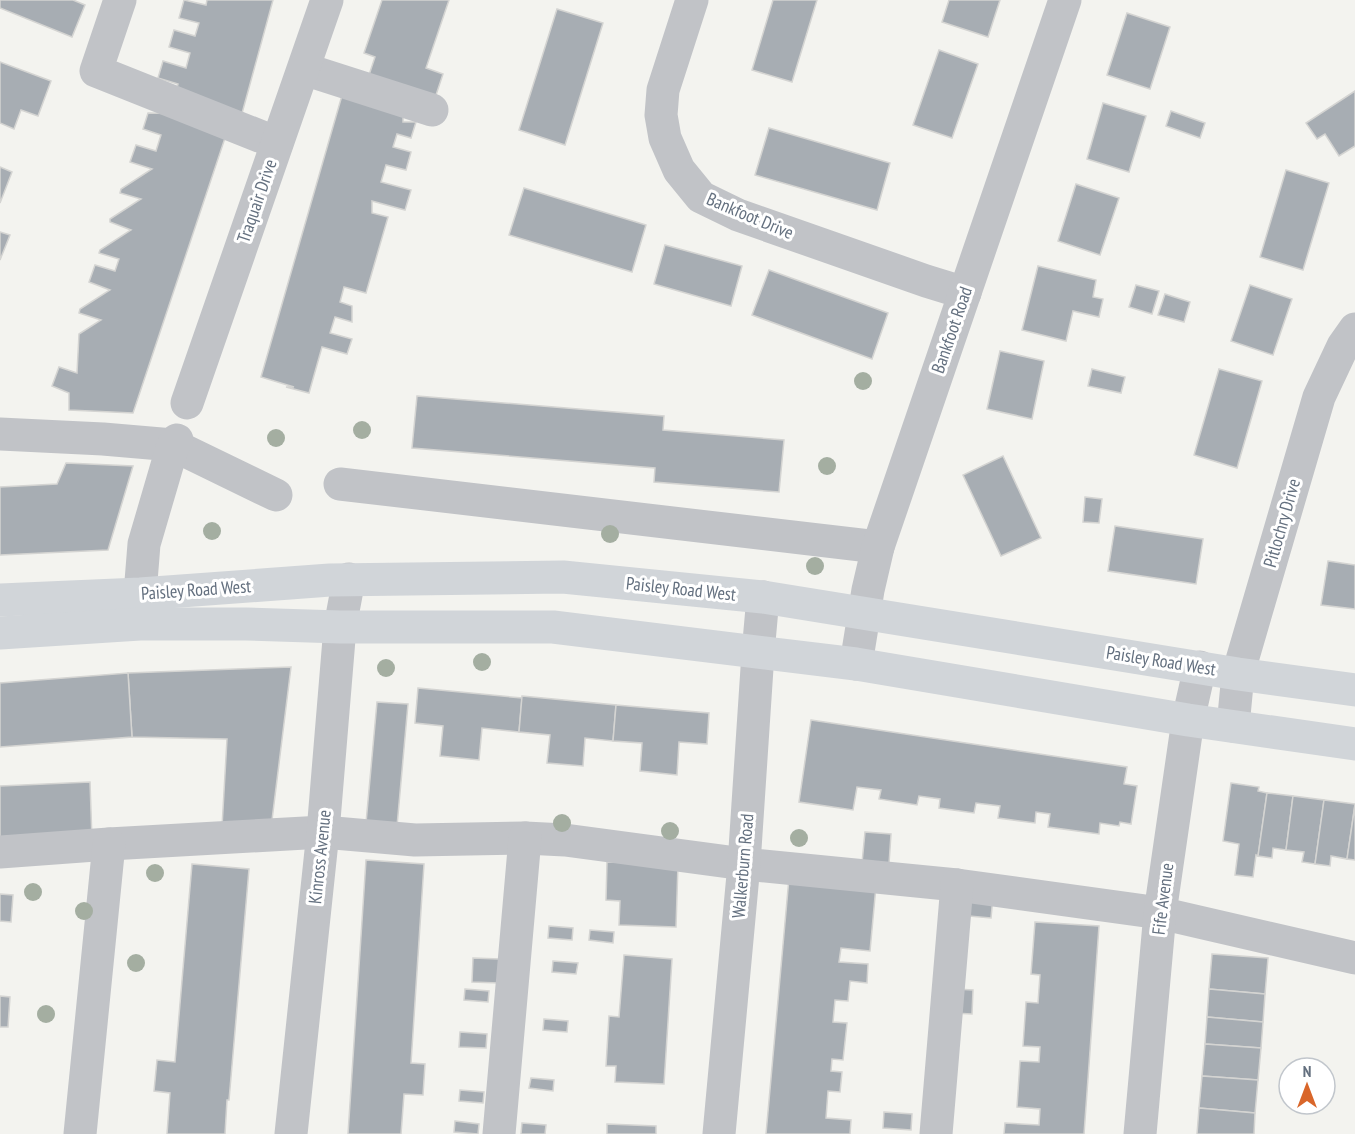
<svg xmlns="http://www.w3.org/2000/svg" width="1355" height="1134" font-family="'PT Sans Narrow',sans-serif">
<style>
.building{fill:#a7adb3;stroke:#d4d4d2;stroke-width:1.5}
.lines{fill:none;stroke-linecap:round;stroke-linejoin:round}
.minor{stroke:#c1c3c7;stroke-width:33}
.major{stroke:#d1d5d9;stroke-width:33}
.tree{fill:#a4aea1}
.labels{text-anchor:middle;stroke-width:6;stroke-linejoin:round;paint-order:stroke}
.street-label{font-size:18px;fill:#64707f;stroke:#fff}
</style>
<rect width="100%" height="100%" fill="#f3f3ef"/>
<!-- building -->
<g class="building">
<polygon points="0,0 73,0 85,5 72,37 0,8"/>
<polygon points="184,0 206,5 207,0 273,0 241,117 174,98 178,84 158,78 163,61 186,68 190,53 169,47 174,30 195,36 199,23 179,18"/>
<polygon points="382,0 449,0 426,68 443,74 434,101 368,78 375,57 364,53"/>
<polygon points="773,0 817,0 792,82 752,70"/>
<polygon points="949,0 1000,0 988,37 942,22"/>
<polygon points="557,9 603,23 565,145 519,130"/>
<polygon points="1127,13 1170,27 1150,89 1107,75"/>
<polygon points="939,50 978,64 952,138 913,125"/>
<polygon points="0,62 51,81 38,116 21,110 14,129 0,123"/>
<polygon points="1355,91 1355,146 1339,156 1325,134 1317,139 1306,123"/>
<polygon points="343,92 403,109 403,122 416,122 411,138 397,134 393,147 411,152 406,170 386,165 381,182 411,190 405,210 372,201 372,213 388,217 366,293 344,287 340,302 352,306 352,322 335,317 330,333 352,339 347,354 322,347 309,393 286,387 294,387 261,377"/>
<polygon points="1103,103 1146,116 1129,172 1087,159"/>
<polygon points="1171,111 1205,123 1200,138 1166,126"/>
<polygon points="148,113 184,114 228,129 133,413 69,410 69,393 52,386 59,367 77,373 79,334 101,320 79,313 80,309 110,290 89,282 95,265 115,271 119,259 99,253 100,250 131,230 110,222 110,219 141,199 120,193 121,189 152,169 130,162 136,145 156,151 161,135 143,129"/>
<polygon points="769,128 890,163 877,210 755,175"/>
<polygon points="0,167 12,172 0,203"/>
<polygon points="1286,170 1329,183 1303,270 1260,257"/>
<polygon points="1076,184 1119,198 1100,255 1058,241"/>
<polygon points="524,188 646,225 632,272 509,235"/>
<polygon points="0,232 10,235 0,260"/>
<polygon points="665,245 742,266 731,306 654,284"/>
<polygon points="1038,266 1096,280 1093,297 1103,299 1099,317 1073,311 1066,341 1022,330"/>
<polygon points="769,270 888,313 872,359 752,315"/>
<polygon points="1136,285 1159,291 1152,314 1129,307"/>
<polygon points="1250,285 1292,299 1273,355 1231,341"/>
<polygon points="1165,294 1190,302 1184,322 1158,315"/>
<polygon points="1000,351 1044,361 1032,419 987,409"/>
<polygon points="1092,369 1125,377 1121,393 1088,386"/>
<polygon points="1219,369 1262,381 1237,468 1194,455"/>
<polygon points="417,396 664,416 663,430 784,440 779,492 654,482 655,468 412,448"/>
<polygon points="1003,456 1041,538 1001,556 963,475"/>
<polygon points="66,463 133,466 108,550 0,555 0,487 57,484"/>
<polygon points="1085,497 1102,499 1099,523 1083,522"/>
<polygon points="1115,526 1203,539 1196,584 1108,571"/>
<polygon points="1328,561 1355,565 1355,609 1321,605"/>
<polygon points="291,667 272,820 222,827 227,739 132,737 128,673"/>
<polygon points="128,673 132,737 0,747 0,683"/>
<polygon points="418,688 522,698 519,732 482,728 479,760 440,756 443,726 415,723"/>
<polygon points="522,696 616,705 613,741 585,738 583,766 547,763 550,735 519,732"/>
<polygon points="377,702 408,704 397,826 366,823"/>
<polygon points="616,705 709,713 707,744 679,742 677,775 640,771 642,743 613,741"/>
<polygon points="811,720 1127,767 1124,784 1137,786 1131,824 1120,822 1119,826 1100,823 1099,834 1048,827 1050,814 1036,812 1035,823 998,818 1000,806 976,803 974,813 939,808 940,799 919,796 917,805 879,799 881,790 857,787 853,810 799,802"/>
<polygon points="90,782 92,840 0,844 0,786"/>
<polygon points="1231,783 1259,787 1258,791 1267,793 1258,856 1256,855 1253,877 1235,875 1239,844 1223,841"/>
<polygon points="1267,793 1293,796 1286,850 1273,848 1272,858 1258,856"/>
<polygon points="1293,796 1324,800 1315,864 1302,862 1304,852 1286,850"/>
<polygon points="1324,800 1355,804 1347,859 1331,856 1330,866 1315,864"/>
<polygon points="1355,805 1355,860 1347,859"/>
<polygon points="865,832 891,834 889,864 862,863"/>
<polygon points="366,860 424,864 411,1063 425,1064 423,1095 404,1094 401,1134 348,1134"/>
<polygon points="607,862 678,864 676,927 619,925 620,901 606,900"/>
<polygon points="192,864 249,869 229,1100 227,1100 225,1134 167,1134 170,1093 154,1091 157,1060 175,1062"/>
<polygon points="789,878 876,886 870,951 841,948 839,962 868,964 867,983 850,981 848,1001 835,1000 833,1022 847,1023 843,1060 832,1059 831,1071 842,1072 840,1092 828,1091 826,1118 851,1120 850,1134 766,1134"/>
<polygon points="0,894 13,895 11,922 0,921"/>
<polygon points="960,894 993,897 991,918 958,915"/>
<polygon points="1035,922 1099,926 1084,1134 1004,1134 1005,1123 1039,1125 1040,1109 1017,1107 1020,1061 1039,1062 1040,1047 1023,1046 1026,1002 1038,1003 1040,975 1031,974"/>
<polygon points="549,926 573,928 572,940 548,938"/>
<polygon points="590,930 614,932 613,943 589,940"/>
<polygon points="1212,954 1268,958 1265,994 1209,989"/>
<polygon points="624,955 672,959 664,1084 615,1082 616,1066 606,1066 609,1016 619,1017"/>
<polygon points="473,958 499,959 499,983 472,982"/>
<polygon points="553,961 578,963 576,974 552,972"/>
<polygon points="465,989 489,991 488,1002 464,1000"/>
<polygon points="955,989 973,990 972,1014 953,1013"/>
<polygon points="1209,989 1265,994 1263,1022 1207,1017"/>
<polygon points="0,996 10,997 8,1027 0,1027"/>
<polygon points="1207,1017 1263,1022 1261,1048 1205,1044"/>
<polygon points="544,1019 568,1021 567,1032 543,1030"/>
<polygon points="460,1032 487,1034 486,1048 459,1047"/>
<polygon points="1205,1044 1261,1048 1258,1080 1202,1076"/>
<polygon points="1202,1076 1258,1080 1255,1113 1199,1108"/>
<polygon points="531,1078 554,1080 553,1091 529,1088"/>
<polygon points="460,1090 484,1092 483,1103 459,1101"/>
<polygon points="1199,1108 1255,1113 1254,1134 1197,1134"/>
<polygon points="884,1112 912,1114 911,1130 883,1128"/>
<polygon points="455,1121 479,1124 478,1134 454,1132"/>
<polygon points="522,1123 546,1125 545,1134 521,1134"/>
<polygon points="607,1124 656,1126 656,1134 607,1134"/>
</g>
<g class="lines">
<!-- minor -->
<g class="minor">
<polyline points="120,0 96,71 277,143"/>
<polyline points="692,0 663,90 661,115 665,138 679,170 701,197 738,215 926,281 965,293"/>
<polyline points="304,69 432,110"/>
<polyline points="187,403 327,0"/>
<polyline points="0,434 103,439 173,445 276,495"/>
<polyline points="340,484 878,547"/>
<polyline points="140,621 140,594 144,544 173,445 177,440"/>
<polyline points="856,664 868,590 878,547 1065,0"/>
<polyline points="1233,726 1238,674 1319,397 1343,346 1355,329"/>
<polyline points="0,852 109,844 323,832 415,840 525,838 565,840 744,864 957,885 1160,913 1355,958"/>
<polyline points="80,1134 109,844"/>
<polyline points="291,1134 323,832 340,627 349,579"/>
<polyline points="499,1134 525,838"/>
<polyline points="719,1134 744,864 758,653 763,597"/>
<polyline points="936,1134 957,885"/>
<polyline points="1140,1134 1160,913 1188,720 1200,667"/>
</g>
<!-- major -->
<g class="major">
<polyline points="0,600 140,594 330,580 563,577 763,597 1238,674 1355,690"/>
<polyline points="0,633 140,624 246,624 340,627 553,627 856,664 1188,720 1355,744"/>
</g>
</g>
<!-- trees -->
<g class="tree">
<circle cx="863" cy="381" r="9"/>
<circle cx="362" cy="430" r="9"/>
<circle cx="276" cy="438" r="9"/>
<circle cx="827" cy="466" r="9"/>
<circle cx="212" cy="531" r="9"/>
<circle cx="610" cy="534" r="9"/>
<circle cx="815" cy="566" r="9"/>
<circle cx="482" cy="662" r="9"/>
<circle cx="386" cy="668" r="9"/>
<circle cx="562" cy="823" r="9"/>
<circle cx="670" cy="831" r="9"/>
<circle cx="799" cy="838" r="9"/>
<circle cx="155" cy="873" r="9"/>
<circle cx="33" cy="892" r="9"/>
<circle cx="84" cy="911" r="9"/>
<circle cx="136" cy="963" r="9"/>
<circle cx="46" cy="1014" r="9"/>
</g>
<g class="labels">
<!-- street labels -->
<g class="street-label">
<text transform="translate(257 201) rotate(-71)" y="6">Traquair Drive</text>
<text transform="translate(750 216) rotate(23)" y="6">Bankfoot Drive</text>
<text transform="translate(952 330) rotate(-71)" y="6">Bankfoot Road</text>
<text transform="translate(1282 523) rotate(-74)" y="6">Pitlochry Drive</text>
<text transform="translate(681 589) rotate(6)" y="6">Paisley Road West</text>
<text transform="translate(196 590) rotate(-4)" y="6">Paisley Road West</text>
<text transform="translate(1161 661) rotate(9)" y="6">Paisley Road West</text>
<text transform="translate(320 857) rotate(-84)" y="6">Kinross Avenue</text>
<text transform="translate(743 866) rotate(-85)" y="6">Walkerburn Road</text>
<text transform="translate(1163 899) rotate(-83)" y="6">Fife Avenue</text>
</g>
</g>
<!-- north arrow -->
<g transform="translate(1307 1086)"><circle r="28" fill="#ffffff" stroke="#c1c6cc" stroke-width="1.5"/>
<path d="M0-4.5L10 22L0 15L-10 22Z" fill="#d9662a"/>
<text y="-9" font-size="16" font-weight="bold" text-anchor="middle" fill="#64707f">N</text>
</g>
</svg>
